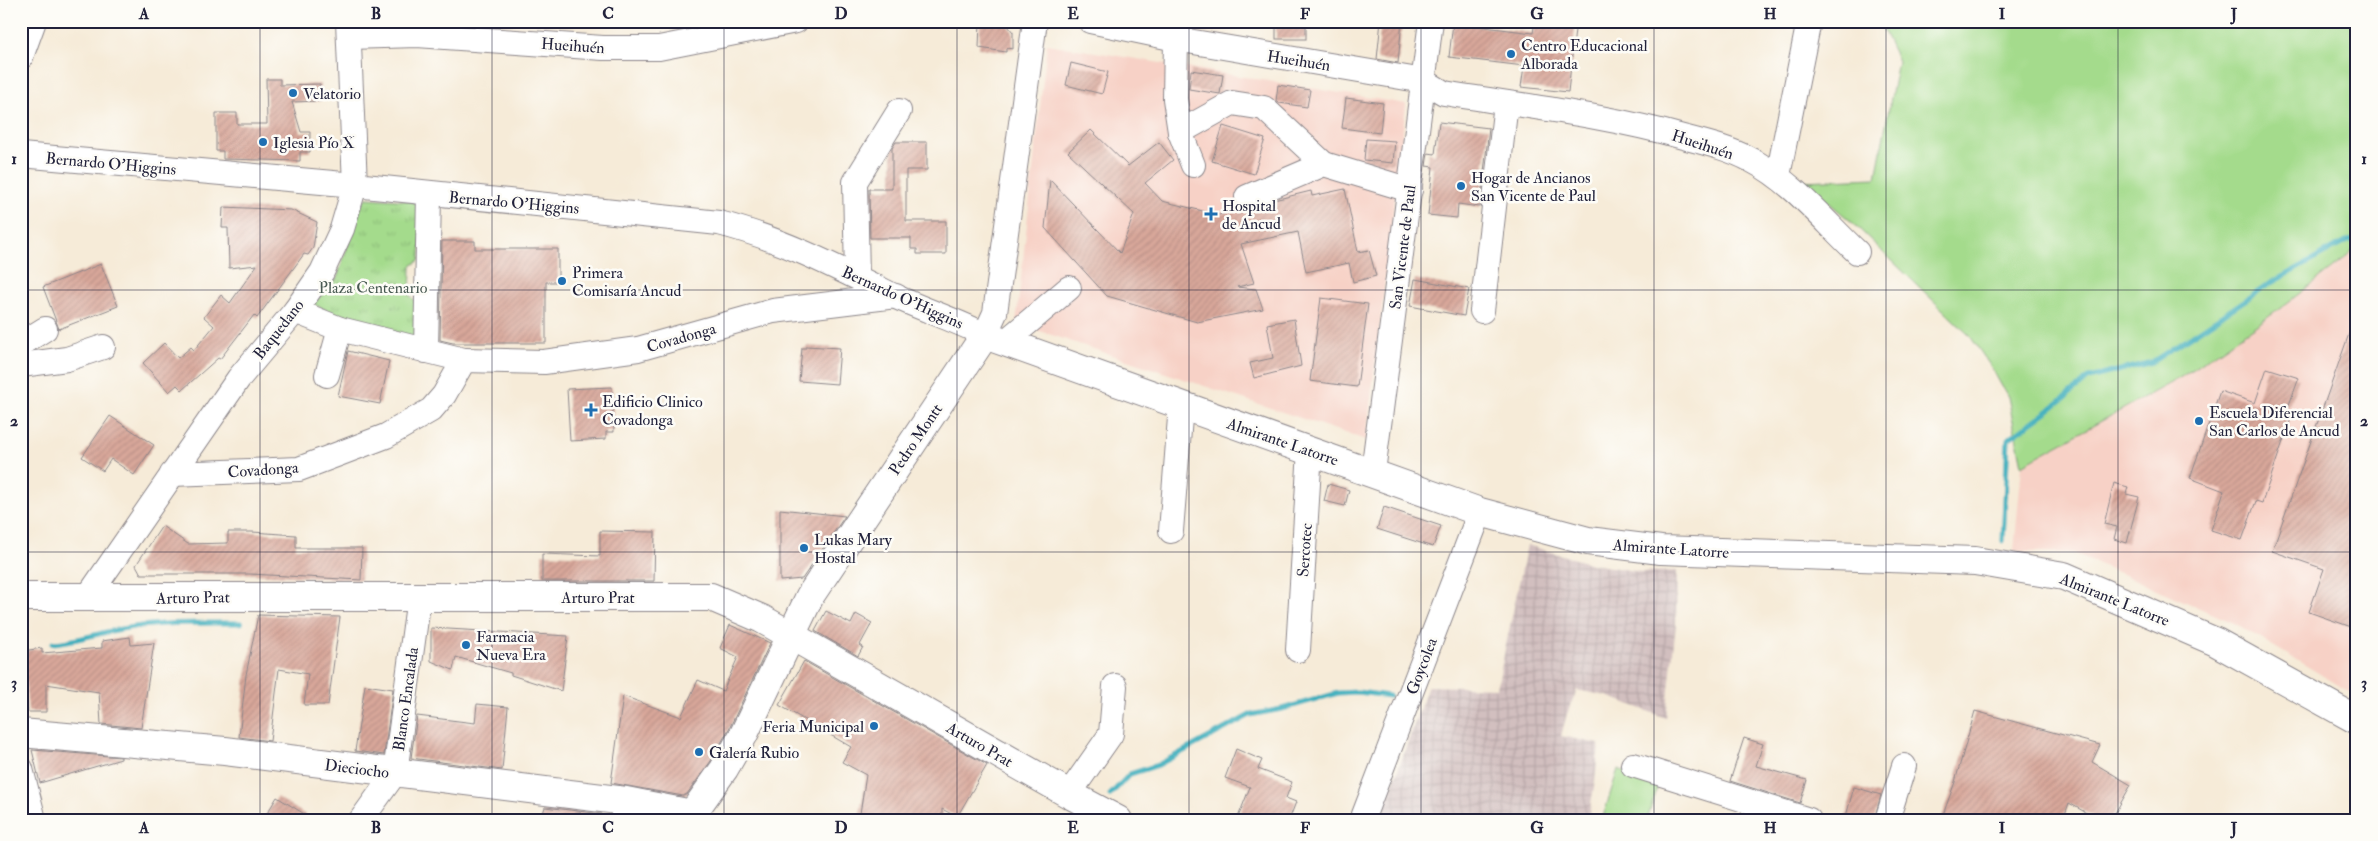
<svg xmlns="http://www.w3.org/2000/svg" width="2378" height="841" font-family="'IM FELL Double Pica',serif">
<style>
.built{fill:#f7d1c6}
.industrial{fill:url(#industrial-grid)}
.green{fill:#a4db8c;stroke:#637e64}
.park{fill:url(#park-tufts);stroke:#637e64}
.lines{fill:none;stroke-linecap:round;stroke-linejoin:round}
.stream{stroke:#41afbd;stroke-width:5}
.building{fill:url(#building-hatch)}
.minor-casing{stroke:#8c868a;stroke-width:26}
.major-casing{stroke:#8c868a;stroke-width:30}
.minor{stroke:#fff;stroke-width:24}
.major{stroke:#fff;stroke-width:28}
.grid{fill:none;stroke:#22223b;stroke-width:1;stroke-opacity:0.55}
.poi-dot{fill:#1f6fb2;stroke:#fdfcf7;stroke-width:2}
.labels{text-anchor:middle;stroke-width:5;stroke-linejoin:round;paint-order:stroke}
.street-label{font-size:16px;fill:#22223b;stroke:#fdfcf7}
.poi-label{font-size:16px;fill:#22223b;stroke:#fdfcf7;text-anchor:start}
.park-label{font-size:16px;fill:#495a53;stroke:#fdfcf7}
.neatline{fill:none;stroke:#22223b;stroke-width:2}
.grid-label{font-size:16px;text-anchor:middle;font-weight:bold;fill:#22223b}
</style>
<defs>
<pattern id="industrial-grid" width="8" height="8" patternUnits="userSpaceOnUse" patternTransform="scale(1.25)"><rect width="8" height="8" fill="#d2bfbf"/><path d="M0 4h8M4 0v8" fill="none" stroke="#b4a4a5"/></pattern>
<pattern id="park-tufts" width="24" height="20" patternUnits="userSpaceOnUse" patternTransform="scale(1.25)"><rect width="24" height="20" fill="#a4db8c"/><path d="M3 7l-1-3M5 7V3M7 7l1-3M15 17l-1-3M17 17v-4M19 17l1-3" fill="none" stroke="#8dbc7a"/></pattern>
<pattern id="building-hatch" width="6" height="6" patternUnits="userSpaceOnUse" patternTransform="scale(1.25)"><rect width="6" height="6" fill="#d8a79a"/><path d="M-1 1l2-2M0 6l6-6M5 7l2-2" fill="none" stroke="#b98f86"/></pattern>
</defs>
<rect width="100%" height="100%" fill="#fdfcf7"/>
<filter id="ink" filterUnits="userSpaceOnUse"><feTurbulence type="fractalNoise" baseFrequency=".02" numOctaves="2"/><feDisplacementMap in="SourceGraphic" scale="10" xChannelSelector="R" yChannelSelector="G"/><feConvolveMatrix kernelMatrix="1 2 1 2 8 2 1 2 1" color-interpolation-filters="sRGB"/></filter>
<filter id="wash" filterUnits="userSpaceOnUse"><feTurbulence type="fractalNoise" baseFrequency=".0096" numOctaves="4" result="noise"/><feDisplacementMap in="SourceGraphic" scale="20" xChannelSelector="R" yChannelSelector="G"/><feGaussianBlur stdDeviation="1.12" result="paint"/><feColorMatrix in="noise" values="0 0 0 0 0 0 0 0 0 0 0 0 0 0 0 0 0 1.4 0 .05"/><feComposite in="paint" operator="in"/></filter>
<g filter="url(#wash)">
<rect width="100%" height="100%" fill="#f6ebd8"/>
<!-- built -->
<g class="built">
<polygon points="1047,44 1406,104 1366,440 1016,323"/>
<polygon points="2357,250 2357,696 2234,623 2074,553 2014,551 2022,465 2181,377 2274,313 2347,257 2352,251"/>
</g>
<!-- industrial -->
<polygon class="industrial" points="1527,545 1592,564 1641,572 1677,571 1676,623 1666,718 1607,696 1577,690 1567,714 1561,736 1599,744 1595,781 1588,820 1380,820 1428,686 1497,688"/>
<!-- green -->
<g class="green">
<polygon points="1879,21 2357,21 2357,250 2352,251 2347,257 2274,313 2181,377 2022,465 2008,397 1991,367 1970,336 1853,223 1803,181 1876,178 1898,61"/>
<polygon points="1618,769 1659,783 1647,820 1602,820"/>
</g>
<!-- park -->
<polygon class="park" points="366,198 413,201 422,209 420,260 411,266 410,296 419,304 417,340 346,319 313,304 337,278 361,205"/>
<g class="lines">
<!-- stream -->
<g class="stream">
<polyline points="2003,541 2008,439 2052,408 2089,378 2152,362 2271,283 2347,241 2357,240"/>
<path d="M53 643C77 641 98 633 121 629 161 622 201 623 241 623"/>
<polyline points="1110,795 1130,774 1158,765 1250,715 1282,709 1338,693 1358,692 1389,696"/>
</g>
</g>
<g id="blocks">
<!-- building -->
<g class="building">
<polygon points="980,21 1004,21 1013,32 1013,49 1006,48 1006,52 979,48"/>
<rect x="1276" y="21" width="30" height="18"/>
<polygon points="1381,21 1402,21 1398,63 1377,59"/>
<polygon points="1535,21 1576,21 1568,92 1521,87 1524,66 1449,57 1453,23 1533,33"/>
<polygon points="1071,63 1108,72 1102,94 1066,85"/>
<polygon points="1191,70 1223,75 1220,94 1189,89"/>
<polygon points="266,79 280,79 280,85 320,84 321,101 292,102 301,132 310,132 310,152 300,152 300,161 223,159 223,151 216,151 216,113 237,113 237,124 267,124"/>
<polygon points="1278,85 1310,90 1307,107 1279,103 1276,101"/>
<polygon points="1346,98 1383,103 1380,133 1342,128"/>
<polygon points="1439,122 1489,128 1480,207 1458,204 1457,218 1428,215 1433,167 1426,166 1428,153 1435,154"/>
<polygon points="1223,126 1265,139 1254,174 1212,161"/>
<polygon points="1091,130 1128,166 1159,142 1173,160 1145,183 1162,201 1219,215 1241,209 1252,210 1274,200 1311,191 1312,196 1345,189 1358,252 1369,250 1376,276 1353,282 1349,263 1306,272 1298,232 1241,244 1254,283 1237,287 1256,289 1263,309 1197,322 1107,296 1045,228 1050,180 1120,253 1134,214 1068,152"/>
<polygon points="1366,139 1395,141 1393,163 1364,160"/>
<polygon points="896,142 927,142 927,170 906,170 906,221 946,221 946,254 917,254 917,249 911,249 911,238 870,238 869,189 892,189 892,148"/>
<polygon points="223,207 291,210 317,222 313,248 308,255 304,254 257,318 254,315 220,359 218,358 182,390 177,385 169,392 143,363 164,343 178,358 191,347 194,350 214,326 204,317 221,295 230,303 257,265 229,268 228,228 222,228"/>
<polygon points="442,241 475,241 475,249 558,249 558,282 546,282 546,343 453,343 440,340"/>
<polygon points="101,264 118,306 59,329 43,287"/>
<polygon points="1415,279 1469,289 1464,316 1410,306"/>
<polygon points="1321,298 1368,304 1357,387 1310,381"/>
<polygon points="2355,317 2357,317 2357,528 2351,545 2357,547 2357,566 2351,584 2357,586 2357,629 2309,612 2324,569 2272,551"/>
<polygon points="1294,319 1301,366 1254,378 1250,363 1273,358 1267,324"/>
<polygon points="806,346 840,348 837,384 799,381 802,348 806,348"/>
<polygon points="348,351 389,361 380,404 338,396"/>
<polygon points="2267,368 2299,378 2284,418 2290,421 2262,503 2256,501 2242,540 2211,530 2224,491 2190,478 2220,391 2255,403"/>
<polygon points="612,387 614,432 606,432 606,439 570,441 567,389"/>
<polygon points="110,416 154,445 134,475 111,459 103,471 82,457"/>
<polygon points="2114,483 2128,487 2126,494 2139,497 2127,543 2114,539 2117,527 2104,524"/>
<polygon points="1328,484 1349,490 1345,506 1324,501"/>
<polygon points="1384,507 1441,526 1433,547 1377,529"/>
<polygon points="780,509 845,516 802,579 780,581"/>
<polygon points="162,526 188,544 228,543 228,532 252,532 296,535 296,548 362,548 361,580 250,574 141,574 136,565"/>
<polygon points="600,531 655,532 654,581 542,581 542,554 600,556"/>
<polygon points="826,611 851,624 856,614 872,623 860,645 863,647 858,656 815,631"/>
<polygon points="258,615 340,617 328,705 304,705 308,674 279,669 270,741 239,737 246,675"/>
<polygon points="730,625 770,643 730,727 711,761 687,794 683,796 611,783 623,696 681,717 698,680 723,691 738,657 720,648"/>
<polygon points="431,628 568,636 561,691 511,675 511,673 456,657 453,670 431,661"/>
<polygon points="130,637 131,645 154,643 141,728 101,724 99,692 46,684 46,712 28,712 25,679 21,679 23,651 42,648 42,653 102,648 102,641"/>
<polygon points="804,661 987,765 957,817 942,809 942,820 859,820 866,775 842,762 851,747 779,705"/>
<polygon points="365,685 393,689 384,755 355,751"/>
<polygon points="477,704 508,707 502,770 411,758 417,716 475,723"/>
<polygon points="1975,711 2100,745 2092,762 2131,785 2111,820 2099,820 2069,803 2063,820 1941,820 1955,782"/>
<polygon points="1744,738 1763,744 1756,766 1807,780 1800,803 1730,781"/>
<polygon points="1236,749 1262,760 1258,769 1292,782 1286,798 1296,802 1289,820 1237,820 1250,787 1225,778"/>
<polygon points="32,750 121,757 121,759 40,783"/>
<polygon points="1854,787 1881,795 1874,820 1845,820"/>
<polygon points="277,797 314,820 263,820"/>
<polygon points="545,807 602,814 600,820 541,820"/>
</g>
</g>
</g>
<g filter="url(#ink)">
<use href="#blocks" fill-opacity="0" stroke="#8c868a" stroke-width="1"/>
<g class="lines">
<!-- minor casing -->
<g class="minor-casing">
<g id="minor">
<path d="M1090 21 1176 39 1424 81 1444 93C1524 106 1605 115 1683 137 1706 143 1731 149 1751 160 1792 181 1824 221 1857 252"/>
<polyline points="349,37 417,35 603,48 659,48 796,21"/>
<polyline points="1176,39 1175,99 1180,132 1193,165"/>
<polyline points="21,57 34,21"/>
<polyline points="1180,132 1232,103 1264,108 1324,164"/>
<path d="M21 155 355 185 719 223C782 239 836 267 894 296 924 310 956 320 985 335L995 313 1035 21"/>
<polyline points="1778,176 1809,21"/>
<polyline points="1247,197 1324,164 1410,190"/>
<polyline points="857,276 855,182 899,111"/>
<polyline points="295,311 340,329 464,360"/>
<polyline points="1482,311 1506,103"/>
<polyline points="1005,342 1069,288"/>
<polyline points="21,344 45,329"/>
<polyline points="426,351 429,194"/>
<polyline points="21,365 67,359 103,347"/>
<polyline points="327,375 340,329"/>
<polyline points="1373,472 1431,21"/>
<polyline points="172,474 299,469 386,436 431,410 444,395 464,360 544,362 638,349 773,311 896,296"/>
<polyline points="1171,531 1181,405"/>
<polyline points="87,598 239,378 295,311 322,272 342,229 355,185 348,21"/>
<polyline points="1298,650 1310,450"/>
<polyline points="1633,765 1809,820"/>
<polyline points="21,769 34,820"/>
<polyline points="1069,794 1111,734 1115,686"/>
<polyline points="361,820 395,773 419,597"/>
<polyline points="622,820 626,801"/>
<polyline points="1362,820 1480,512"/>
<polyline points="1887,820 1904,766"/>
</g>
</g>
<!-- major casing -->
<g class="major-casing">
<g id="major">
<polyline points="21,597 711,597 762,619 1069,794 1118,820"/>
<polyline points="21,733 225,751 626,801 692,814 724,769 744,734 810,596 985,335 1480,512 1588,541 1661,550 1975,561 2064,576 2216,642 2357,720"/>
</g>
</g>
<!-- minor -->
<use href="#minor" class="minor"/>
<!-- major -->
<use href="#major" class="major"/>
</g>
</g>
<!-- grid -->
<path class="grid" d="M260 21V820M492 21V820M724 21V820M957 21V820M1189 21V820M1421 21V820M1654 21V820M1886 21V820M2118 21V820M21 290H2357M21 552H2357"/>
<!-- markers -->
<g class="poi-dot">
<circle cx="1511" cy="54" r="5"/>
<circle cx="293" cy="93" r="5"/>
<circle cx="263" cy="142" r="5"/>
<circle cx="1461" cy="186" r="5"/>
<path d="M1208.5 206.5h5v5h5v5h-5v5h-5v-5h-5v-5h5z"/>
<circle cx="562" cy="281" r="5"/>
<path d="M588.5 402.5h5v5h5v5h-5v5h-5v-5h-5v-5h5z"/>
<circle cx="2199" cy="421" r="5"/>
<circle cx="804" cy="548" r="5"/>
<circle cx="466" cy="645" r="5"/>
<circle cx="874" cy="726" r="5"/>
<circle cx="699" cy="752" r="5"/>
</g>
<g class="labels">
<!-- street labels -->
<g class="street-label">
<text transform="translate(573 45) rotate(4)" y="6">Hueihuén</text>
<text transform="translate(1299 60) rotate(9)" y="6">Hueihuén</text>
<text transform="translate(1703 144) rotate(18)" y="6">Hueihuén</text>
<text transform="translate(111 163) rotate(5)" y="6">Bernardo O'Higgins</text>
<text transform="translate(514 202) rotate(5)" y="6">Bernardo O'Higgins</text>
<text transform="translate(1402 247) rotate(-83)" y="6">San Vicente de Paul</text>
<text transform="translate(903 297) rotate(24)" y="6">Bernardo O'Higgins</text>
<text transform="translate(278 329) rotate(-52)" y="6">Baquedano</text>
<text transform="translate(681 337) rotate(-16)" y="6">Covadonga</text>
<text transform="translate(915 439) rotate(-56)" y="6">Pedro Montt</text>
<text transform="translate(1283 441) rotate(19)" y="6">Almirante Latorre</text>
<text transform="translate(263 469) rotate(-4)" y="6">Covadonga</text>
<text transform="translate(1671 548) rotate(4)" y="6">Almirante Latorre</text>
<text transform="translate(1304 550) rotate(-86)" y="6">Sercotec</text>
<text transform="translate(193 597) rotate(-1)" y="6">Arturo Prat</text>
<text x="598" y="603">Arturo Prat</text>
<text transform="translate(2115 599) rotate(22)" y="6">Almirante Latorre</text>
<text transform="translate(1421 666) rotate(-69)" y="6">Goycolea</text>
<text transform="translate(405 699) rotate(-82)" y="6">Blanco Encalada</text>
<text transform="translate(980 744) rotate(30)" y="6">Arturo Prat</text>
<text transform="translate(357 768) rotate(7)" y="6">Dieciocho</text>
</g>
<!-- poi labels -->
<g class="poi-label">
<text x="1521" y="51">Centro Educacional<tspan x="1521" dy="18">Alborada</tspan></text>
<text x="303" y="99">Velatorio</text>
<text x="273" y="148">Iglesia Pío X</text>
<text x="1471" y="183">Hogar de Ancianos<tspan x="1471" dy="18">San Vicente de Paul</tspan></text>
<text x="1222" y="211">Hospital<tspan x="1222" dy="18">de Ancud</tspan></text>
<text x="572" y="278">Primera<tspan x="572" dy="18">Comisaría Ancud</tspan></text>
<text x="602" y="407">Edificio Clinico<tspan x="602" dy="18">Covadonga</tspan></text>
<text x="2209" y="418">Escuela Diferencial<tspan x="2209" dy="18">San Carlos de Ancud</tspan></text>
<text x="814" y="545">Lukas Mary<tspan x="814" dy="18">Hostal</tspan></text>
<text x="476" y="642">Farmacia<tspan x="476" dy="18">Nueva Era</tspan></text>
<text x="864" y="732" text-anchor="end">Feria Municipal</text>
<text x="709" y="758">Galería Rubio</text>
</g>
<!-- park labels -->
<g class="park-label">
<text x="373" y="293">Plaza Centenario</text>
</g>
</g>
<!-- margin -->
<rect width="2378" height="841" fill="none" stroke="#fdfcf7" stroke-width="55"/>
<rect x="28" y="28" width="2322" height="786" class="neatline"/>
<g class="grid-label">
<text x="144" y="19">A</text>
<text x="376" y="19">B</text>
<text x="608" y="19">C</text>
<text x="841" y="19">D</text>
<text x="1073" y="19">E</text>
<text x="1305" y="19">F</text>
<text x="1537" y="19">G</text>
<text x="1770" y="19">H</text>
<text x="2002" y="19">I</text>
<text x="2234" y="19">J</text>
<text x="14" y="164">1</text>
<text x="2364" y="164">1</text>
<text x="14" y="426">2</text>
<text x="2364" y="426">2</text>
<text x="14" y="688">3</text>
<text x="2364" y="688">3</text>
<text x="144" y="833">A</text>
<text x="376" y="833">B</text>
<text x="608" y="833">C</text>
<text x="841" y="833">D</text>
<text x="1073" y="833">E</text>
<text x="1305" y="833">F</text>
<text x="1537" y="833">G</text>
<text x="1770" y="833">H</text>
<text x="2002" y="833">I</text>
<text x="2234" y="833">J</text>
</g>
</svg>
